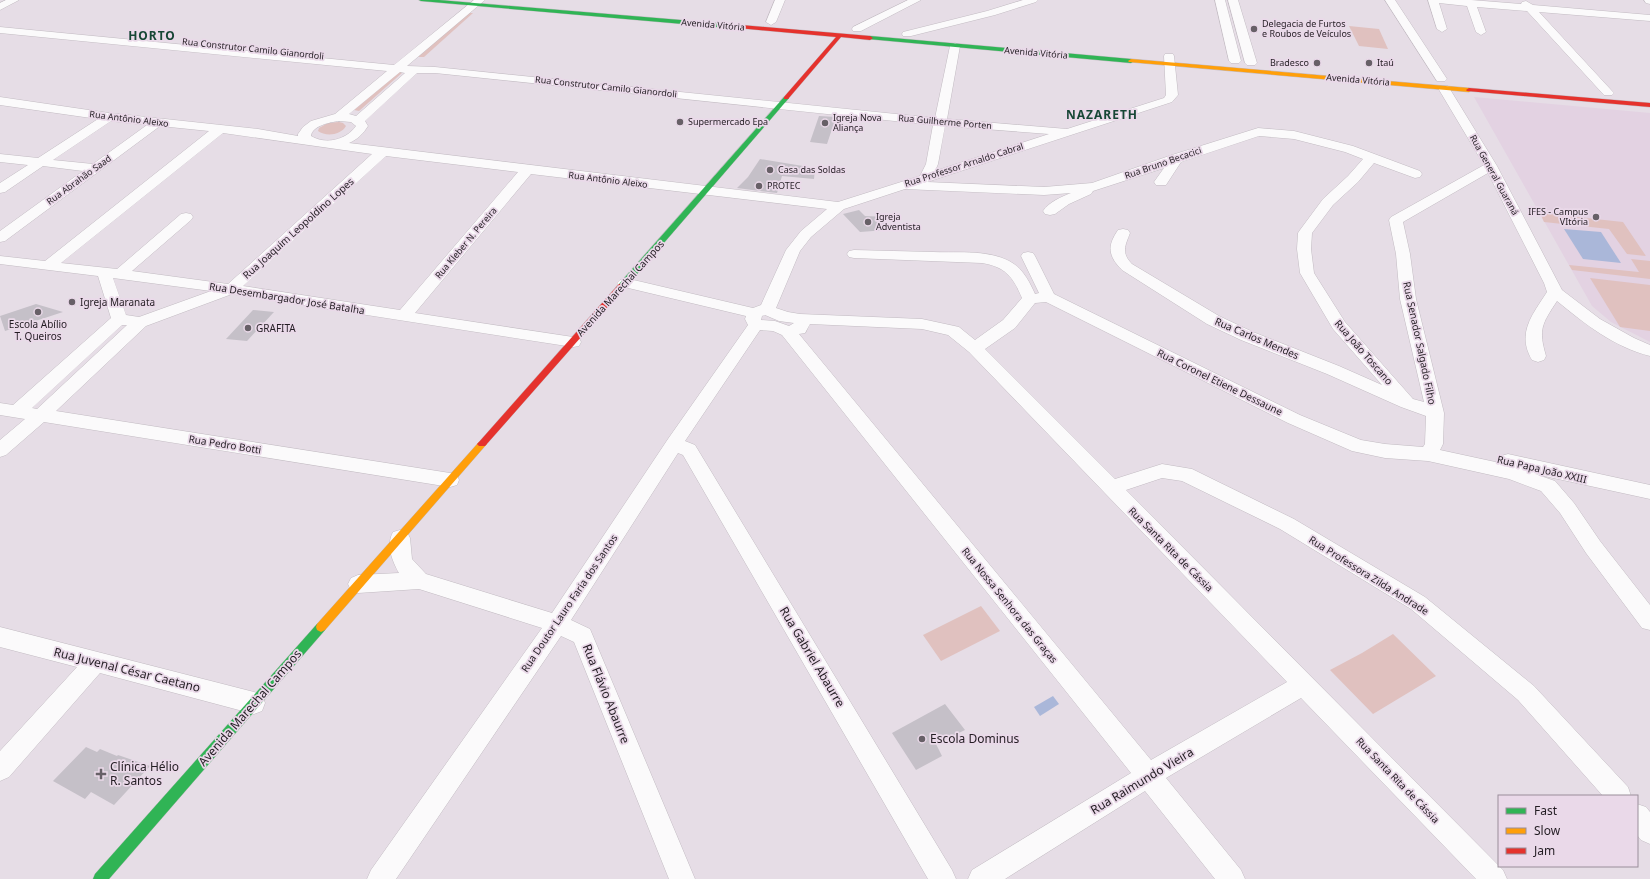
<svg xmlns="http://www.w3.org/2000/svg" width="1650" height="879" font-family="'Noto Sans',sans-serif">
<style>
.built{fill:#e3d2e2}
.green{fill:#e0c1bf}
.water{fill:#aab7d9}
.building{fill:#c5c0c8}
.lines{fill:none;stroke-linecap:round;stroke-linejoin:round}
.street-casing{stroke:#c2bbc2;stroke-width:1}
.fast-casing{stroke:#c2bbc2;stroke-width:1}
.slow-casing{stroke:#c2bbc2;stroke-width:1}
.jam-casing{stroke:#c2bbc2;stroke-width:1}
.street{fill:#fbfafb;fill-rule:evenodd}
.fast{fill:#30b455;fill-rule:evenodd}
.slow{fill:#ff9f0a;fill-rule:evenodd}
.jam{fill:#e5322d;fill-rule:evenodd}
.poi-dot{fill:#676067;stroke:#ead9e9;stroke-width:1.5}
.labels{text-anchor:middle;stroke-width:3.5;stroke-linejoin:round;paint-order:stroke}
.far-poi-label{font-size:9px;fill:#231d23;stroke:#ead9e9;text-anchor:start}
.far-street-label{font-size:9px;fill:#231d23;stroke:#ead9e9}
.street-label{font-size:10px;fill:#231d23;stroke:#ead9e9}
.poi-label{font-size:10px;fill:#231d23;stroke:#ead9e9;text-anchor:start}
.far-district-label{font-size:12px;font-weight:bold;letter-spacing:1px;fill:#174736;stroke:#ead9e9}
.near-street-label{font-size:12px;fill:#231d23;stroke:#ead9e9}
.near-poi-label{font-size:12px;fill:#231d23;stroke:#ead9e9;text-anchor:start}
</style>
<rect width="100%" height="100%" fill="#e6dde6"/>
<!-- built -->
<polygon class="built" points="1474,97 1650,113 1650,342 1611,322 1592,306"/>
<!-- green -->
<g class="green">
<polygon points="467,13 473,13 424,57 418,57"/>
<polygon points="1349,26 1379,29 1388,49 1359,46"/>
<polygon points="398,72 403,72 359,111 354,110"/>
<path d="M339 122 343 123 346 126C341 135 326 137 318 131L319 128 328 123Z"/>
<polygon points="1540,213 1623,222 1646,256 1627,254 1609,229 1544,222"/>
<polygon points="1631,259 1650,261 1650,279 1572,270 1569,265 1639,272"/>
<polygon points="1590,278 1650,285 1650,331 1620,327"/>
<polygon points="981,606 1000,631 941,661 923,635"/>
<polygon points="1393,634 1436,676 1373,714 1330,670 1362,653"/>
</g>
<!-- water -->
<g class="water">
<polygon points="1564,229 1601,232 1621,263 1583,259"/>
<polygon points="1053,696 1059,704 1040,716 1034,707"/>
</g>
<!-- building -->
<g class="building">
<polygon points="819,116 836,117 827,144 810,142"/>
<polygon points="760,159 815,168 814,179 782,176 777,193 737,188 748,177"/>
<polygon points="859,210 865,216 887,217 886,230 860,232 843,214"/>
<polygon points="36,304 63,312 5,331 0,316"/>
<polygon points="253,310 274,312 247,341 226,339"/>
<polygon points="945,704 965,730 936,744 942,756 916,770 892,733"/>
<polygon points="86,747 97,752 100,749 117,756 118,755 150,766 114,805 91,792 85,799 53,781"/>
</g>
<g class="lines">
<!-- street casing -->
<g class="street-casing">
<g id="street">
<polygon points="6,0 19,0 0,10 0,3"/>
<path d="M474 0H485L407 66 435 67 935 118 950 46 955 43 960 46 947 119 1067 129 1164 98 1166 95 1164 56 1165 54H1173L1174 56 1178 95 1172 102 927 182 1044 187 1092 183 1172 155 1258 128 1294 131 1353 146 1420 171 1422 174 1420 177 1415 178 1374 163 1358 182 1333 205 1312 233 1311 249 1314 273 1345 322 1413 399 1424 402 1400 299 1396 254 1389 220 1391 217 1484 165 1438 88 1440 86H1448L1497 166 1562 290 1600 319 1634 338 1650 345V356C1614 347 1585 324 1557 301 1542 324 1538 329 1546 356L1544 360 1538 362 1532 360C1516 333 1533 314 1547 292L1544 283 1488 173 1403 222 1410 254 1416 299 1444 413 1443 444 1440 450 1500 463 1499 461 1501 456 1508 454 1650 485V499L1535 474 1555 481 1574 503 1600 541 1650 605V630L1642 628 1586 553 1560 513 1541 491 1509 479 1428 461 1385 458 1352 451 1288 423 1046 302 1035 303 1015 328 985 349 1115 479 1162 464 1192 469 1294 519 1425 597 1534 686 1628 787 1631 796H1603L1518 700 1411 609 1280 529 1182 481 1162 478 1126 490 1503 870 1507 879H1476L1301 698 1166 778 1241 870 1245 879H1215L1145 791 1005 879H968L972 870 1131 773 782 335 773 331 760 330 685 441 695 445 952 870 956 879H928L683 455 678 453 571 620 590 629 695 879H669L574 642 561 636 396 879H367L371 870 542 628 419 589 358 593 351 590 348 584 351 578 358 575 399 573C392 561 386 545 393 532L400 530 407 532 410 538 412 559 426 574 552 613 668 439 748 325 745 319 746 316 620 286 617 283 620 280 625 278 753 308 761 305 786 250 801 231 827 209 531 174 415 313 573 337 579 338 581 342 579 346 573 347 232 294 146 326 56 411 450 473 457 475 459 480 457 485 450 487 44 422 6 455 0 457V440L25 419 0 415V403L13 405 111 318 98 276 0 264V256L45 261 209 131 160 126 5 241 0 242V231L83 171 43 166 5 192 0 193V183L28 165 0 162V154L38 158 98 119 0 105V97L109 113 258 129 298 136V134L303 127 311 121 335 114 387 71 0 33V27L394 65ZM400 72 405 73 356 116 349 114ZM417 73H435L933 125 926 164 920 176 838 202 349 143C358 139 363 134 368 126L365 121ZM111 121 147 125 93 164 53 160ZM339 121 351 122 356 126C346 140 326 145 311 136 312 126 330 122 339 121ZM945 126 1049 134 935 171 938 164ZM223 133 372 154 228 284 132 271 191 220 193 217 191 214 186 213 181 214 117 269 61 263ZM1259 136 1294 139 1345 152 1363 159 1348 176 1323 199 1300 230 1298 233 1297 249 1300 273 1333 329 1382 385 1339 366 1253 332 1219 316 1132 264C1121 253 1125 246 1130 233L1128 230 1123 229 1118 230C1107 246 1108 256 1122 270L1207 324 1241 340 1327 374 1401 407 1426 416 1425 444 1423 447 1385 444 1361 440 1300 415 1054 294 1035 256 1033 253 1028 252 1023 253 1021 256 1039 293 1035 294C1030 283 1024 271 1014 264 992 249 959 253 933 252 907 251 880 251 854 250L849 251 847 254 849 257 854 258 982 263C1006 267 1013 277 1022 298L1003 320 975 340 959 327 922 319 800 314 788 312 776 308 800 251 811 237 844 209 905 189 1044 195 1071 193C1061 197 1049 202 1043 211L1045 214 1050 215 1055 214 1069 204 1091 194 1093 191 1164 168 1154 182 1156 185H1166L1181 162ZM386 156 518 172 400 310 243 286ZM113 278 211 291 139 317 126 315ZM765 315 779 321 794 323 789 326 775 321 761 320 762 316ZM810 324 922 329 948 335 969 352 1287 682 1151 760 799 334 805 333ZM122 325H127L37 409 32 408Z"/>
<polygon points="775,0 785,0 776,22 771,25 766,22"/>
<polygon points="908,0 921,0 861,31 853,31 852,29 853,27"/>
<polygon points="1023,0 1038,0 1036,2 995,15 911,36 903,36 902,34 903,32 987,11"/>
<polygon points="1215,0 1225,0 1241,61 1239,63 1231,63 1229,61"/>
<polygon points="1228,0 1238,0 1257,63 1255,65 1247,65 1245,63"/>
<polygon points="1385,0 1395,0 1447,79 1445,81 1437,81"/>
<polygon points="1428,0 1471,0 1521,4 1522,2 1526,1 1533,5 1650,15 1650,21 1539,12 1612,91 1614,93 1612,95 1604,95 1527,11 1477,7 1486,32 1481,35 1476,32 1467,6 1439,3 1447,29 1442,32 1437,29"/>
<polygon points="1644,0 1650,0 1650,4 1646,3"/>
<polygon points="0,627 254,692 262,695 265,703 262,711 254,714 100,673 9,777 0,781 0,751 77,667 0,647"/>
<polygon points="1637,804 1646,807 1650,812 1650,844 1641,840 1637,835"/>
</g>
</g>
<!-- fast casing -->
<g class="fast-casing">
<g id="fast">
<polygon points="419,0 439,0 729,24 732,26 729,28 421,1"/>
<polygon points="870,36 1131,59 1134,61 1131,63 868,39 868,37"/>
<polygon points="784,97 789,98 625,288 619,288 619,284"/>
<polygon points="321,622 325,624 326,627 325,630 109,879 93,879 95,874 317,624"/>
</g>
</g>
<!-- slow casing -->
<g class="slow-casing">
<g id="slow">
<polygon points="1131,59 1469,88 1472,90 1469,92 1129,62 1128,61"/>
<polygon points="482,441 485,442 487,444 485,446 325,630 321,632 317,630 316,627 317,624 479,442"/>
</g>
</g>
<!-- jam casing -->
<g class="jam-casing">
<g id="jam">
<polygon points="729,24 870,36 873,38 870,40 841,37 788,99 784,99 784,97 836,37 727,27 727,25"/>
<polygon points="1469,88 1650,103 1650,107 1467,91 1466,90"/>
<polygon points="619,284 625,284 626,286 485,446 479,446 477,444 479,442"/>
</g>
</g>
<!-- street -->
<use href="#street" class="street"/>
<!-- fast -->
<use href="#fast" class="fast"/>
<!-- slow -->
<use href="#slow" class="slow"/>
<!-- jam -->
<use href="#jam" class="jam"/>
</g>
<!-- markers -->
<g class="poi-dot">
<circle cx="1254" cy="29" r="4"/>
<circle cx="1317" cy="63" r="4"/>
<circle cx="1369" cy="63" r="4"/>
<circle cx="680" cy="122" r="4"/>
<circle cx="825" cy="123" r="4"/>
<circle cx="770" cy="170" r="4"/>
<circle cx="759" cy="186" r="4"/>
<circle cx="1596" cy="217" r="4"/>
<circle cx="868" cy="222" r="4"/>
<circle cx="72" cy="302" r="4"/>
<circle cx="38" cy="312" r="4"/>
<circle cx="248" cy="328" r="4"/>
<circle cx="922" cy="739" r="4"/>
<path d="M99 768h4v4h4v4h-4v4h-4v-4h-4v-4h4z"/>
</g>
<g class="labels">
<!-- far-poi labels -->
<g class="far-poi-label">
<text x="1262" y="27">Delegacia de Furtos<tspan x="1262" dy="10">e Roubos de Veículos</tspan></text>
<text x="1309" y="66" text-anchor="end">Bradesco</text>
<text x="1377" y="66">Itaú</text>
<text x="833" y="121">Igreja Nova<tspan x="833" dy="10">Aliança</tspan></text>
<text x="688" y="125">Supermercado Epa</text>
<text x="778" y="173">Casa das Soldas</text>
<text x="767" y="189">PROTEC</text>
<text x="1588" y="215" text-anchor="end">IFES - Campus<tspan x="1588" dy="10">VItória</tspan></text>
<text x="876" y="220">Igreja<tspan x="876" dy="10">Adventista</tspan></text>
</g>
<!-- far-street labels -->
<g class="far-street-label">
<text transform="translate(713 25) rotate(5)" y="3">Avenida Vitória</text>
<text transform="translate(253 49) rotate(6)" y="3">Rua Construtor Camilo Gianordoli</text>
<text transform="translate(1036 53) rotate(5)" y="3">Avenida Vitória</text>
<text transform="translate(1358 80) rotate(5)" y="3">Avenida Vitória</text>
<text transform="translate(606 87) rotate(6)" y="3">Rua Construtor Camilo Gianordoli</text>
<text transform="translate(129 119) rotate(7)" y="3">Rua Antônio Aleixo</text>
<text transform="translate(945 122) rotate(5)" y="3">Rua Guilherme Porten</text>
<text transform="translate(1163 163) rotate(-19)" y="3">Rua Bruno Becacici</text>
<text transform="translate(964 165) rotate(-18)" y="3">Rua Professor Arnaldo Cabral</text>
<text transform="translate(1494 175) rotate(61)" y="3">Rua General Guaraná</text>
<text transform="translate(79 180) rotate(-36)" y="3">Rua Abrahão Saad</text>
<text transform="translate(608 180) rotate(7)" y="3">Rua Antônio Aleixo</text>
<text transform="translate(466 243) rotate(-50)" y="3">Rua Kleber N. Pereira</text>
</g>
<!-- street labels -->
<g class="street-label">
<text transform="translate(298 228) rotate(-42)" y="4">Rua Joaquim Leopoldino Lopes</text>
<text transform="translate(620 288) rotate(-48)" y="4">Avenida Marechal Campos</text>
<text transform="translate(287 298) rotate(9)" y="4">Rua Desembargador José Batalha</text>
<text transform="translate(1257 338) rotate(23)" y="4">Rua Carlos Mendes</text>
<text transform="translate(1420 343) rotate(78)" y="4">Rua Senador Salgado Filho</text>
<text transform="translate(1364 352) rotate(49)" y="4">Rua João Toscano</text>
<text transform="translate(1220 382) rotate(26)" y="4">Rua Coronel Etiene Dessaune</text>
<text transform="translate(225 444) rotate(9)" y="4">Rua Pedro Botti</text>
<text transform="translate(1542 469) rotate(13)" y="4">Rua Papa João XXIII</text>
<text transform="translate(1171 549) rotate(45)" y="4">Rua Santa Rita de Cássia</text>
<text transform="translate(1369 575) rotate(32)" y="4">Rua Professora Zilda Andrade</text>
<text transform="translate(569 603) rotate(-56)" y="4">Rua Doutor Lauro Faria dos Santos</text>
<text transform="translate(1010 605) rotate(51)" y="4">Rua Nossa Senhora das Graças</text>
<text transform="translate(1398 780) rotate(46)" y="4">Rua Santa Rita de Cássia</text>
</g>
<!-- poi labels -->
<g class="poi-label">
<text x="80" y="306">Igreja Maranata</text>
<text x="38" y="328" text-anchor="middle">Escola Abílio<tspan x="38" dy="12">T. Queiros</tspan></text>
<text x="256" y="332">GRAFITA</text>
</g>
<!-- far-district labels -->
<g class="far-district-label">
<text x="152" y="40">HORTO</text>
<text x="1102" y="119">NAZARETH</text>
</g>
<!-- near-street labels -->
<g class="near-street-label">
<text transform="translate(812 657) rotate(59)" y="4">Rua Gabriel Abaurre</text>
<text transform="translate(127 670) rotate(14)" y="4">Rua Juvenal César Caetano</text>
<text transform="translate(606 694) rotate(68)" y="4">Rua Flávio Abaurre</text>
<text transform="translate(250 708) rotate(-49)" y="4">Avenida Marechal Campos</text>
<text transform="translate(1142 781) rotate(-31)" y="4">Rua Raimundo Vieira</text>
</g>
<!-- near-poi labels -->
<g class="near-poi-label">
<text x="930" y="743">Escola Dominus</text>
<text x="110" y="771">Clínica Hélio<tspan x="110" dy="14">R. Santos</tspan></text>
</g>
</g>
<!-- legend -->
<rect x="1498" y="795" width="140" height="72" fill="#ead9e9" stroke="#9a8e9a"/>
<rect x="1506" y="808" width="20" height="6" fill="#30b455" stroke="#9a8e9a"/>
<text x="1534" y="815" font-size="12" fill="#231d23">Fast</text>
<rect x="1506" y="828" width="20" height="6" fill="#ff9f0a" stroke="#9a8e9a"/>
<text x="1534" y="835" font-size="12" fill="#231d23">Slow</text>
<rect x="1506" y="848" width="20" height="6" fill="#e5322d" stroke="#9a8e9a"/>
<text x="1534" y="855" font-size="12" fill="#231d23">Jam</text>
</svg>
